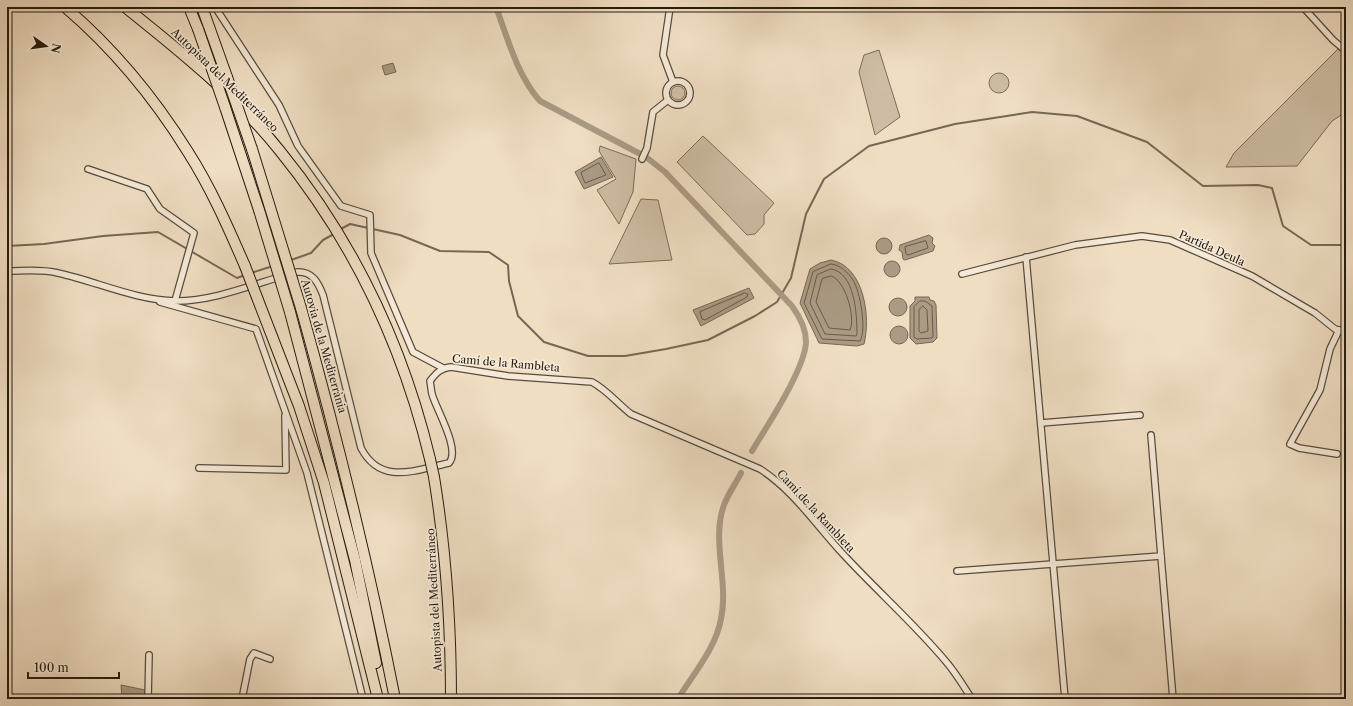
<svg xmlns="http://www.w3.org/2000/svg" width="1353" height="706" font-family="'Libre Caslon Text',serif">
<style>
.green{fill:#cebda4;stroke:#7a6c59}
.water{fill:#ab9b85;stroke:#766755}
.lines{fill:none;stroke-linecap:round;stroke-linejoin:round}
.shore{stroke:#685a4a;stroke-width:1}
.stream{stroke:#766755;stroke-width:2}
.canal{stroke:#ab9b85;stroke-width:6}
.minor-casing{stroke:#584b3b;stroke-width:8}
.motorway-casing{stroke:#261a0e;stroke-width:12}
.minor{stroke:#f5ead8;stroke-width:5.5}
.motorway{stroke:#f0dec3;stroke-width:10}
.motorway-bridge-casing{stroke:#261a0e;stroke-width:12;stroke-linecap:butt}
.motorway-bridge{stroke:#f0dec3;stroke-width:10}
.labels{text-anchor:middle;stroke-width:3.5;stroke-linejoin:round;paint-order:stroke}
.street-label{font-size:11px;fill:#261a0e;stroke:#f5ead8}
</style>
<rect width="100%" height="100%" fill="#f0dec3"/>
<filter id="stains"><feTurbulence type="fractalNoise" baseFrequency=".005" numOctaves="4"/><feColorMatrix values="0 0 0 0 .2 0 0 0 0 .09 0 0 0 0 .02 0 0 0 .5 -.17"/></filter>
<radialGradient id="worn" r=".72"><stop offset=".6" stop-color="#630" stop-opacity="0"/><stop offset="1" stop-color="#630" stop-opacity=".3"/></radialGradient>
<!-- green -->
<g class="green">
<polygon points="1338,49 1346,56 1346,112 1332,121 1297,166 1226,167 1234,153"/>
<polygon points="879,50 900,117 875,135 859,72 864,55"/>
<circle cx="999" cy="83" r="10"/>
<circle cx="678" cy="93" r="7"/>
<polygon points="703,136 774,203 764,215 764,224 755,234 747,235 677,162"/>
<polygon points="600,146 636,159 633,192 619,224 597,190 616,179 599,151"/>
<polygon points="641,199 658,200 672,260 609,264"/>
</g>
<!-- water -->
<g class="water">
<polygon points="393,63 396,72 385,75 382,66"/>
<polygon points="601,157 613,177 584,189 575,172"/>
<polygon points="929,235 933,238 932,243 935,246 933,251 905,260 903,259 902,252 899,250 900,245"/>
<circle cx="884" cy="246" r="8"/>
<path d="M831 260C864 266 871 317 864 344L857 346 819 343 800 303 810 269 820 263Z"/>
<circle cx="892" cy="269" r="8"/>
<polygon points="749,288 754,298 701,326 693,310"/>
<polygon points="915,297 929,297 930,300 934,301 936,305 937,338 933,342 916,344 910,338 910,306 915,301"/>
<circle cx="898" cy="307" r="9"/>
<circle cx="899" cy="335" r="9"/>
<polygon points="121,685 145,690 145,699 122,699"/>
</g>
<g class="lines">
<!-- shore -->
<g class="shore">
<polygon points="599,163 606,175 585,183 581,173"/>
<polygon points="926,241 928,248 908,255 906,254 905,247"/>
<path d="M831 264C840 265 848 272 853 280 860 291 867 330 860 341L822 339 804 303 813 272Z"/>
<path d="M831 269C855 272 857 315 857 334L856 336 825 334 810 303 817 275Z"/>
<path d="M831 276C845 279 856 318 850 330L829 328 816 302 822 279Z"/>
<polygon points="745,293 748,294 747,297 705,320 702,319 700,312"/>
<polygon points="920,301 925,301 932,306 933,336 932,338 917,339 914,337 914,307"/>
<polygon points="923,306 927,310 928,331 921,333 919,331 919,310"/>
</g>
<!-- stream -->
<g class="stream">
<polyline points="339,230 350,224 400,235 440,251 489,252 508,265 509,281 518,316 544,342 588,356 625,356 666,349 708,340 755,316 777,302 791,278 806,214 824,179 869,146 955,124 1032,112 1077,116 1147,142 1203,186 1258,185 1272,188 1283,226 1311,245 1346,245"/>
<polyline points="7,246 44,244 103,236 158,232 237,278 245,275"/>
<polyline points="291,260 311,253 323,240 334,234"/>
<polyline points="251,273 273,266"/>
</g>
<!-- canal -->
<g class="canal">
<path d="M496 7C508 39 517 75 540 101L646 157 665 172 792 306C800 317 806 328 806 342 805 369 767 426 752 451"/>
<path d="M678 699C693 674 716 648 721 619 729 582 711 540 724 505 728 494 736 483 741 473"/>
</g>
<!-- minor casing -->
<g class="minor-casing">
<g id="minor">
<polyline points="215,7 279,105 298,146 341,206 370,215 371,253 413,352 443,368"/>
<polyline points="670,7 663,55 673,82"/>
<polyline points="1303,7 1333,40 1346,51"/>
<circle cx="678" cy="93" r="12"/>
<polyline points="642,159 647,148 653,112 668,100"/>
<polyline points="88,169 147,189 160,209 194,233 175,301"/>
<polyline points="1026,257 1065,699"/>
<path d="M7 271C24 271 42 269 58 273 98 282 135 300 176 301 217 301 258 282 297 272 312 271 318 282 323 295L361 448C381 486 415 470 449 463 461 450 436 409 432 394 431 390 431 386 430 381 436 373 441 368 451 367L508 376 592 382C607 390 618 404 631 414L760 469C793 490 816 525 843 554 877 591 916 625 948 664 957 675 964 687 972 699"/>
<polyline points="962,274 1075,245 1142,236 1170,240 1252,276 1315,313 1335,329 1346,332"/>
<polyline points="160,302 256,329 307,473 363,699"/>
<polyline points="1041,423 1140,415"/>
<polyline points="1337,454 1299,448 1290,444 1320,390 1330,349 1339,330"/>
<polyline points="199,468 286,470 285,416"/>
<polyline points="1161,556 1173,699"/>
<polyline points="957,571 1161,556 1151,435"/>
<polyline points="7,697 21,699"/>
<polyline points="148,699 149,655"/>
<polyline points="242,699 250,659 254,653 270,659"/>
</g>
</g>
<!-- motorway casing -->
<g class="motorway-casing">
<g id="motorway">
<path d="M65 7C113 48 155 99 188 152 211 188 228 227 245 266"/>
<path d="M125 7C179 50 237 97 280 151 354 242 403 346 430 459"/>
<polyline points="189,7 198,29"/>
<polyline points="202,7 227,77"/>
<polyline points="225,107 259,210"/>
<polyline points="252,149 269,204"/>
<polyline points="258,300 299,406 324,483 378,699"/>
<path d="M301 308C337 437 369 567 395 699"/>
<polyline points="290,312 355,560 376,663"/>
<path d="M434 477C446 551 451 624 451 699"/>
</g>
</g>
<!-- minor -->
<use href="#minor" class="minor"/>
<!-- motorway -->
<use href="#motorway" class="motorway"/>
<!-- motorway-bridge casing -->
<g class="motorway-bridge-casing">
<g id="motorway-bridge">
<polyline points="198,29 225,107"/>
<polyline points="227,77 252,149"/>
<polyline points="269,204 301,308"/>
<polyline points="259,210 290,312"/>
<polyline points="245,266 258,300"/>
<polyline points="430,459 434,477"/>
</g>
</g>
<!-- motorway-bridge -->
<use href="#motorway-bridge" class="motorway-bridge"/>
</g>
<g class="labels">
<!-- street labels -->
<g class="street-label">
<text transform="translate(225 80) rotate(44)" y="4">Autopista del Mediterráneo</text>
<text transform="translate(1212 248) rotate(24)" y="4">Partida Deula</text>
<text transform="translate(324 346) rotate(74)" y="4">Autovia de la Mediterrània</text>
<text transform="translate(506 363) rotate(5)" y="4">Camí de la Rambleta</text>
<text transform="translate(816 511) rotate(47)" y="4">Camí de la Rambleta</text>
<text transform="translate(434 600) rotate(-93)" y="4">Autopista del Mediterráneo</text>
</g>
</g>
<!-- margin -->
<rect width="1353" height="706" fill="none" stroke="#f0dec3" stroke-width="24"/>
<rect x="8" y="8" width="1337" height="690" fill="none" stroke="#261a0e" stroke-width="2"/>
<rect x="12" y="12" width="1329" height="682" fill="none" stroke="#261a0e"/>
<!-- north arrow -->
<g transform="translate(46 46) rotate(103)" stroke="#f5ead8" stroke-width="3" paint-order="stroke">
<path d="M0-3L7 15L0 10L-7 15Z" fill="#261a0e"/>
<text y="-6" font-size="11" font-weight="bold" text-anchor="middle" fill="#261a0e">N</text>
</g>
<!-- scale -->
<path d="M28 672v6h91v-6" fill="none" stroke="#261a0e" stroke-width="2"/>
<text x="34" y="672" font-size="12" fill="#261a0e" stroke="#f5ead8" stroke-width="3" paint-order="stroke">100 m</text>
<rect width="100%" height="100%" filter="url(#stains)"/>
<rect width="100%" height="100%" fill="url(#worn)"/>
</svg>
